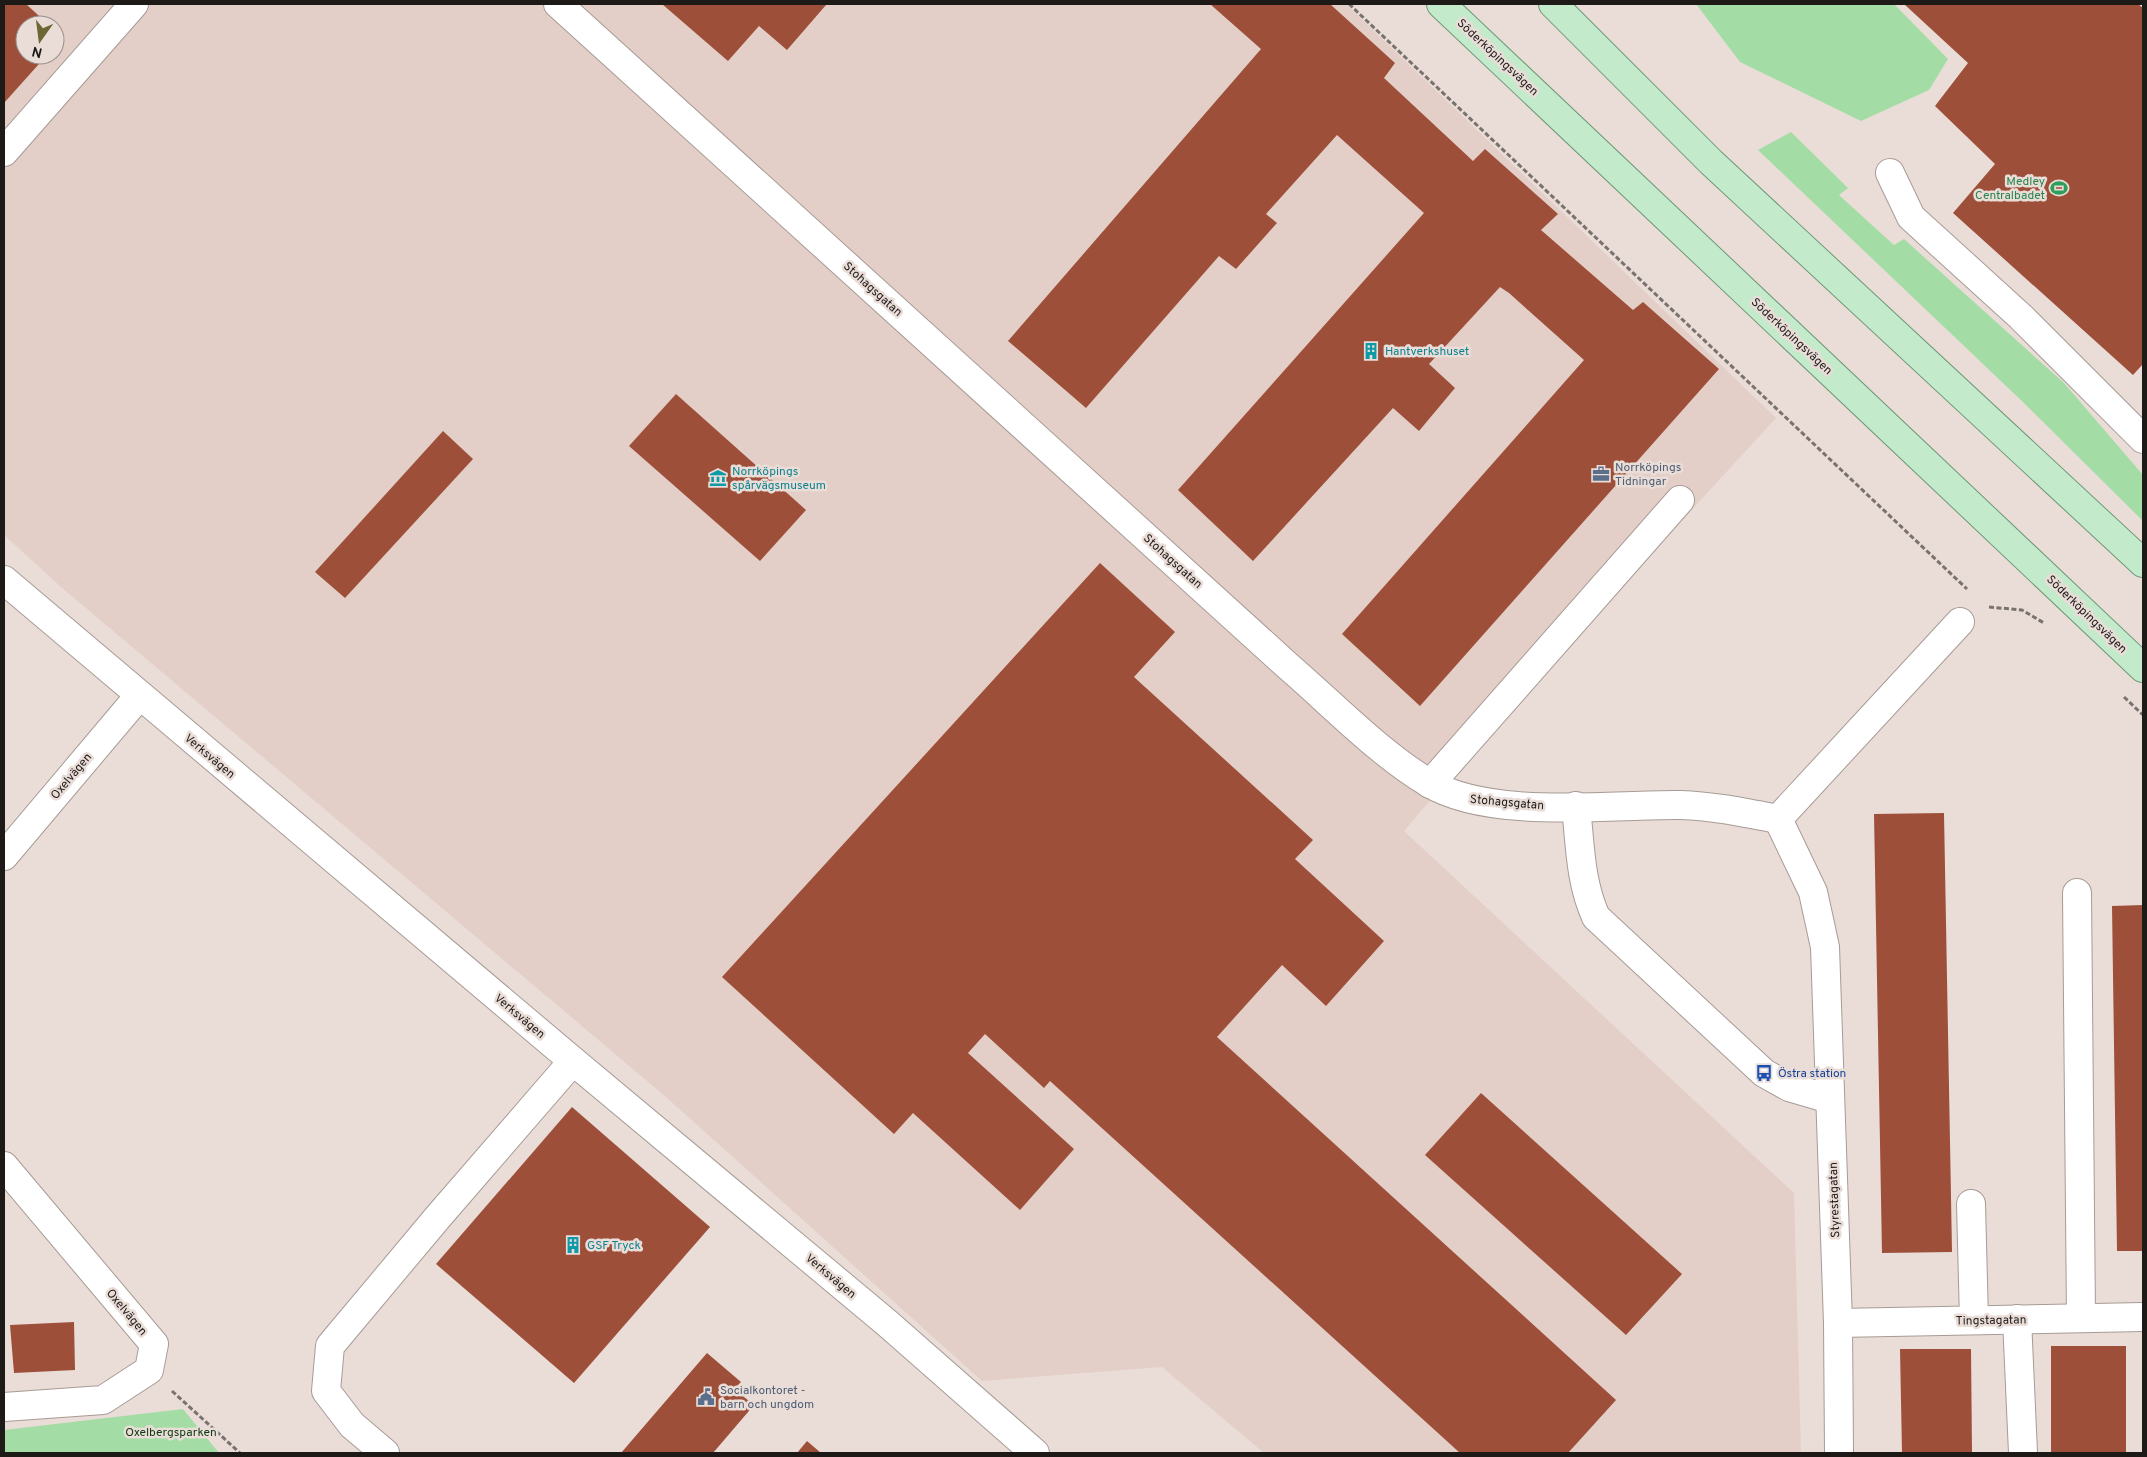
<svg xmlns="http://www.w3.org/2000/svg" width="2147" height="1457" font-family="Overpass,sans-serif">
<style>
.built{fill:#e3cfc7;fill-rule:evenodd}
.green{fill:#a3dda5}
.building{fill:#9d4f39}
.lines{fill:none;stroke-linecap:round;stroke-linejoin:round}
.minor-casing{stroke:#a79b96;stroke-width:30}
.major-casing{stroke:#6e9876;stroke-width:30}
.path{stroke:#7a726e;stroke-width:3;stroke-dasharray:5 2.5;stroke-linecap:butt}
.minor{stroke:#fff;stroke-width:28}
.major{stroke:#c2eacb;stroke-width:28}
.labels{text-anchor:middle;stroke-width:5;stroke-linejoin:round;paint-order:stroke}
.street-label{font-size:12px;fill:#1e1a18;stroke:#eaddd8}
.leisure-label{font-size:12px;fill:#27864d;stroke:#eaddd8;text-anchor:end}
.culture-label{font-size:12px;fill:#0d838f;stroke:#eaddd8;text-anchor:start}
.service-label{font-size:12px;fill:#4e5e75;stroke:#eaddd8;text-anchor:start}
.transit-label{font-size:12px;fill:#164399;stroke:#eaddd8;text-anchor:start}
.park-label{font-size:12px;fill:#0c3a12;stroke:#eaddd8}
</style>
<rect width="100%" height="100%" fill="#eaddd8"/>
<!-- built -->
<path class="built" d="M4 4H1346L1776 418 1499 720 1404 831 1794 1193 1801 1453H1264L1162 1367 982 1381 666 1097 61 587 4 535ZM25 25H55V55H25Z"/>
<!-- green -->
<g class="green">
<polygon points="1696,4 1894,4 1948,59 1929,90 1861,121 1740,62"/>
<polygon points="1791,132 1848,188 1839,195 1894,245 1904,239 2064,383 2143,475 2143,521 2025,404 1758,150"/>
<polygon points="183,1409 219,1453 4,1453 4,1430"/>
</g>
<!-- building -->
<g class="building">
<polygon points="4,4 26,4 49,25 25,25 25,55 47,55 4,103"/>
<polygon points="662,4 824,4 826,5 787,50 759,26 728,61"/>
<polygon points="1210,4 1330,4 1395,63 1384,78 1473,161 1485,149 1558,214 1541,230 1633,310 1643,302 1719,369 1420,706 1342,634 1584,360 1509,293 1500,287 1429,364 1455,388 1419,431 1393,408 1253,561 1178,490 1424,213 1337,135 1266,214 1277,223 1236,269 1219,256 1086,408 1008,341 1261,49"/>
<polygon points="1904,4 2138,4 2143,8 2143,364 2133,375 1953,213 1995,164 1935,106 1968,63"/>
<polygon points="55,30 63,37 55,46"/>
<polygon points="676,394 806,510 760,561 629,446"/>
<polygon points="443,431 473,459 345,598 315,572"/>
<polygon points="1100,563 1175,632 1134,677 1313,840 1295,859 1384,941 1326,1006 1282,965 1217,1037 1616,1400 1568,1453 1460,1453 1050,1081 1044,1088 985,1034 968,1053 1074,1149 1020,1210 913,1113 894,1134 722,977"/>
<polygon points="1944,813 1952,1252 1882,1253 1874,814"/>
<polygon points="2143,905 2143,1251 2117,1251 2112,906"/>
<polygon points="1481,1093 1682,1274 1626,1335 1425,1155"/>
<polygon points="572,1107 710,1227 574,1383 436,1264"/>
<polygon points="74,1322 75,1370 14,1373 10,1325"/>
<rect x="2051" y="1346" width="75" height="107"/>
<polygon points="1900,1349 1971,1349 1972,1453 1902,1453"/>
<polygon points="707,1353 741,1382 734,1389 754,1405 713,1453 621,1453"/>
<polygon points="807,1441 821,1453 797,1453"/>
</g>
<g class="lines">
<!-- minor casing -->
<g class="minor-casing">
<g id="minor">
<path d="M558 4 1289 667C1333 705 1380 754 1429 783 1491 820 1610 804 1681 805 1713 806 1746 813 1778 819"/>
<polyline points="4,152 134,4"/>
<polyline points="1890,173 1911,217 2021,317 2143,439"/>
<polyline points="4,580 573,1061 887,1323 1035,1453"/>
<polyline points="1430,784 1680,500"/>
<path d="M1576 806C1580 844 1580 882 1596 917L1764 1073 1789 1087 1830 1099"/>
<polyline points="1778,819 1813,892 1825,947 1838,1323 1839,1453"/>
<polyline points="1778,819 1960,622"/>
<polyline points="4,856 139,696"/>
<polyline points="2077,893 2081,1318"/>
<polyline points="4,1166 154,1344 149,1370 103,1400 4,1407"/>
<polyline points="1971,1204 1974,1320"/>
<polyline points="2017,1319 2023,1453"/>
<polyline points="1838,1323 2143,1317"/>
<polyline points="385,1453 352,1425 326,1391 330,1346 438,1217 573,1061"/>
</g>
</g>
<!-- major casing -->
<g class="major-casing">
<g id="major">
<polyline points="1441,4 2143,668"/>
<polyline points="1553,4 1711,162 2143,563"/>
</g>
</g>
<!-- path -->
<g class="path">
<polyline points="1349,4 1967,589"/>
<polyline points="1989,607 2022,610 2044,623"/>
<polyline points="2124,697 2143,715"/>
<polyline points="172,1391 240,1453"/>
</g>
<!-- minor -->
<use href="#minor" class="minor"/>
<!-- major -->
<use href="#major" class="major"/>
</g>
<!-- icons -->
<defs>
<g id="stadium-bare" transform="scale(1.35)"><path d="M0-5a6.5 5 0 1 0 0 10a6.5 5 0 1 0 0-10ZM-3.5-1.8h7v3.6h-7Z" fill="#2e9e5b" stroke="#eaddd8" stroke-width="2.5" paint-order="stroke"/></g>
<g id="building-bare" transform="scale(1.35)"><path d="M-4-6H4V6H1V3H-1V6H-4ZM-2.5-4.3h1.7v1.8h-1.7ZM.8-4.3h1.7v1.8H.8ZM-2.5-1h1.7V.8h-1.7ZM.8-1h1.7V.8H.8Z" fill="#0f9aa8" stroke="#eaddd8" stroke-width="2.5" paint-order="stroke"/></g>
<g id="office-bare" transform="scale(1.35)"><path d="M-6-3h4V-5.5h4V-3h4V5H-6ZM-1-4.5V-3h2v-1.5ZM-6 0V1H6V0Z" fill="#5c6f8a" stroke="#eaddd8" stroke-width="2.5" paint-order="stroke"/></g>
<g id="museum-bare" transform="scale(1.35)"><path d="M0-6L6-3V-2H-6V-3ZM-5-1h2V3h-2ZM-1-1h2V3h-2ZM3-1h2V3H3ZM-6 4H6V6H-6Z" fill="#0f9aa8" stroke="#eaddd8" stroke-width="2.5" paint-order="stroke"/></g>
<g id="bus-bare" transform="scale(1.35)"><path d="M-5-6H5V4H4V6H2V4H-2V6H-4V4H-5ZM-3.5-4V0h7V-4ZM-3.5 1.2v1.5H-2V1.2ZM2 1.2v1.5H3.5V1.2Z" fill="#1a4fb4" stroke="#eaddd8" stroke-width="2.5" paint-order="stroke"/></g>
<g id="civic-bare" transform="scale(1.35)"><path d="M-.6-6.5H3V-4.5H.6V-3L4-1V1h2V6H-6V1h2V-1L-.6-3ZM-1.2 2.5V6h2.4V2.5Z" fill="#5c6f8a" stroke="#eaddd8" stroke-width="2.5" paint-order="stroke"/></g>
</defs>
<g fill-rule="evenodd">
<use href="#stadium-bare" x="2059" y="188"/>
<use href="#building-bare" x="1371" y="351"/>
<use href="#office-bare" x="1601" y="474"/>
<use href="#museum-bare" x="718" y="478"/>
<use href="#bus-bare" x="1764" y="1073"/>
<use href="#building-bare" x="573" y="1245"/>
<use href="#civic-bare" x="706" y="1397"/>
</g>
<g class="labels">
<!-- street labels -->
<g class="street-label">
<text transform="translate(1498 57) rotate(43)" y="4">Söderköpingsvägen</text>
<text transform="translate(873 289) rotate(42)" y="4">Stohagsgatan</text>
<text transform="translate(1792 336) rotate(43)" y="4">Söderköpingsvägen</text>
<text transform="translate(1173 561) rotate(42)" y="4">Stohagsgatan</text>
<text transform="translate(2087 614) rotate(44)" y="4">Söderköpingsvägen</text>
<text transform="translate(210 756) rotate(40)" y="4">Verksvägen</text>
<text transform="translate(71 776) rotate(-50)" y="4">Oxelvägen</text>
<text transform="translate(1507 802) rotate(5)" y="4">Stohagsgatan</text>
<text transform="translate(520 1016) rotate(40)" y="4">Verksvägen</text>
<text transform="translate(1834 1200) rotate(-92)" y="4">Styrestagatan</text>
<text transform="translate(831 1276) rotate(40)" y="4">Verksvägen</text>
<text transform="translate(127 1312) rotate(50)" y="4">Oxelvägen</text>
<text transform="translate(1991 1320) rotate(-1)" y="4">Tingstagatan</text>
</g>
<!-- leisure labels -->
<g class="leisure-label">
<text x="2045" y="185">Medley<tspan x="2045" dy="14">Centralbadet</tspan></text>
</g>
<!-- culture labels -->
<g class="culture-label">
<text x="1385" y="355">Hantverkshuset</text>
<text x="732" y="475">Norrköpings<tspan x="732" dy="14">spårvägsmuseum</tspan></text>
<text x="587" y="1249">GSF Tryck</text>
</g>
<!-- service labels -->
<g class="service-label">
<text x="1615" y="471">Norrköpings<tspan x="1615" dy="14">Tidningar</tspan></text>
<text x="720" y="1394">Socialkontoret -<tspan x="720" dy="14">barn och ungdom</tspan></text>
</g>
<!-- transit labels -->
<g class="transit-label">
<text x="1778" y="1077">Östra station</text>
</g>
<!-- park labels -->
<g class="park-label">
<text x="171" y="1436">Oxelbergsparken</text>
</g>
</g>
<!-- border -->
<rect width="2147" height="1457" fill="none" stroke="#1e1a18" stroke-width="10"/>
<!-- north arrow -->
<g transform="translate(40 40) rotate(194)"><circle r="24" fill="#eaddd8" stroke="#988f8b"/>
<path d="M0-4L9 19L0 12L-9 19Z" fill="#6e6633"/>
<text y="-8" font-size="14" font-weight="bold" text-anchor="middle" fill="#1e1a18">N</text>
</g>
</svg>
